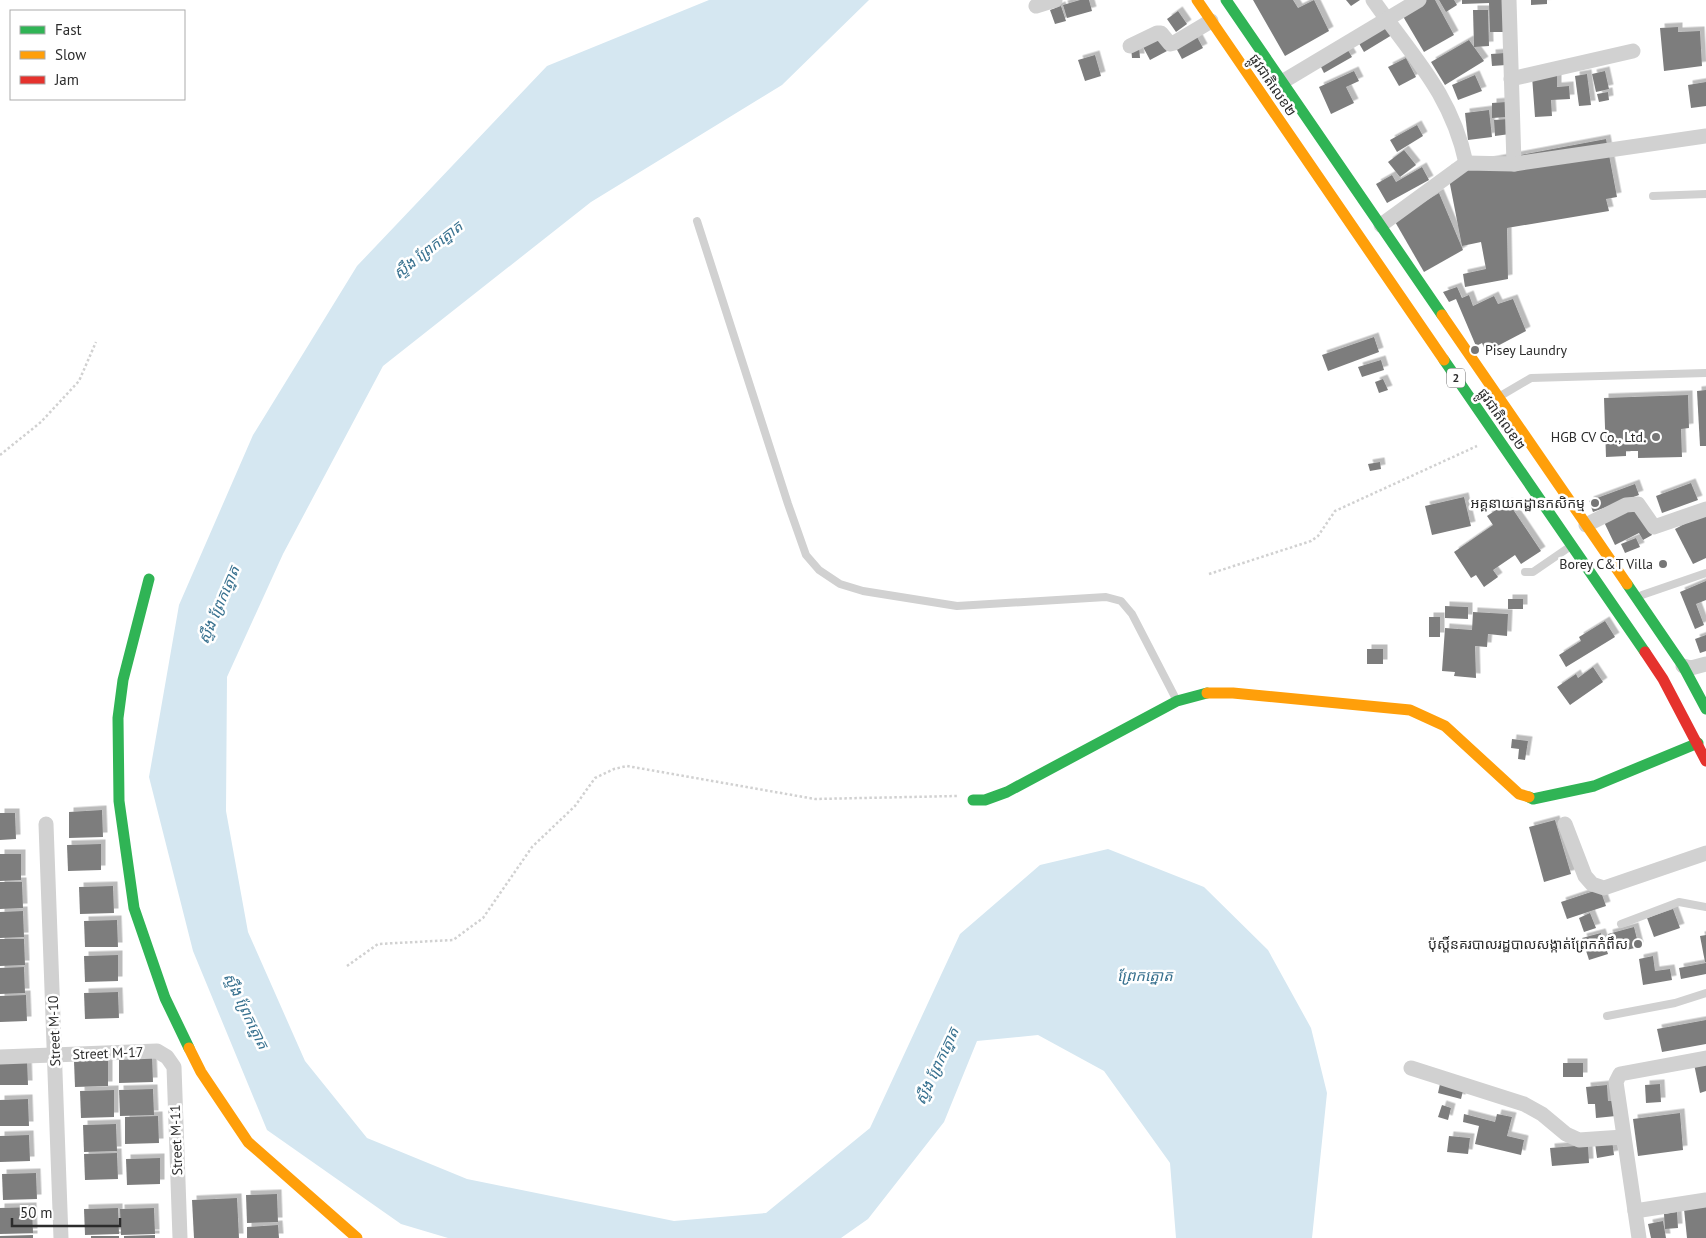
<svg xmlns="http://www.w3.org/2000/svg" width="1706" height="1238" font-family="'PT Sans','Noto Sans Khmer',sans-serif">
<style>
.water{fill:#d5e7f1}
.building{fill:#7d7d7d;filter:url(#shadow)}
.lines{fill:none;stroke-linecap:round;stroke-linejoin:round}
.path{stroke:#d1d1d1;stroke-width:2.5;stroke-dasharray:2.5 2.5;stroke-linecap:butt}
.lane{stroke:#d1d1d1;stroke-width:8}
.street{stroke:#d1d1d1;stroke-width:15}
.fast{stroke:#30b455;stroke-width:11}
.slow{stroke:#ff9f0a;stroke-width:11}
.jam{stroke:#e5322d;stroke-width:11}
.poi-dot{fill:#767676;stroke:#fff;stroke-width:2}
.labels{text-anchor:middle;stroke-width:5;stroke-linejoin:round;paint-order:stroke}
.shield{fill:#fff;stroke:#6b6b6b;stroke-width:1}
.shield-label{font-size:12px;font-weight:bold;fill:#2c2c2c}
.street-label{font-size:14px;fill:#2c2c2c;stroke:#fff}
.poi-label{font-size:14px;fill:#2c2c2c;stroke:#fff;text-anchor:end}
.water-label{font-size:15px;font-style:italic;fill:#38718f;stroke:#fff}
</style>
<defs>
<filter id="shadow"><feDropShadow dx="4.5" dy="-4.5" stdDeviation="0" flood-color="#0004"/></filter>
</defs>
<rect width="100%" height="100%" fill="#fff"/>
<!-- water -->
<polygon class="water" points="709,0 869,0 782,85 591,202 383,366 283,554 227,677 226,811 248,932 305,1061 367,1138 467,1179 674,1221 766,1213 870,1128 960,934 1040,865 1108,849 1204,887 1268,950 1311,1028 1327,1093 1312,1238 1176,1238 1170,1163 1104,1071 1038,1035 977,1041 944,1122 868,1219 841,1238 448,1238 401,1224 267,1130 193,951 149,777 179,605 253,435 357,266 547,66"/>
<!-- building -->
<g class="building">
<polygon points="1080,0 1089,0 1092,11 1067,18 1063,5"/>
<polygon points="1253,0 1293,0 1298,8 1314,0 1329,31 1285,56"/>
<polygon points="1346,0 1360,0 1351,6"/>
<polygon points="1424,0 1435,0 1454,35 1424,52 1401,13"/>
<polygon points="1439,0 1454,0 1457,5 1446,12"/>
<polygon points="1462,0 1504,0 1505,32 1490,32 1489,3 1462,4"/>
<polygon points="1531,0 1547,0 1547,4 1531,5"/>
<polygon points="1061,6 1066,21 1055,24 1050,10"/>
<polygon points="1473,10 1488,10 1489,46 1474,47"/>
<polygon points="1178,11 1187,24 1176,32 1167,19"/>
<polygon points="1385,23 1392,35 1364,52 1357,40"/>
<polygon points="1678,27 1678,32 1700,31 1702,66 1664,71 1660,28"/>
<polygon points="1196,35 1203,48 1182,59 1175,46"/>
<polygon points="1158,36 1167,51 1150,60 1142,45"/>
<polygon points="1469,40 1484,61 1445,85 1431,62"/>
<polygon points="1139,46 1140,58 1132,58 1131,47"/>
<polygon points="1346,47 1352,57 1324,73 1319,63"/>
<polygon points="1505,53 1506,65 1492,66 1491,54"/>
<polygon points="1095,55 1101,76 1085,81 1078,60"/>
<polygon points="1406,58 1416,77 1399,86 1388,67"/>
<polygon points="1354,71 1359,81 1346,87 1354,103 1331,114 1319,87"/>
<polygon points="1605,71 1609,89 1596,92 1592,74"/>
<polygon points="1587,74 1591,105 1579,106 1575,76"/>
<polygon points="1475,75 1482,91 1458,100 1452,85"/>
<polygon points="1557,75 1557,87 1569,86 1570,99 1551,100 1552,116 1535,117 1532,76"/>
<polygon points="1706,82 1706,106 1691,108 1688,85"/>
<polygon points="1608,92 1609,100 1599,102 1597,94"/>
<polygon points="1506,102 1507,117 1492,118 1492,103"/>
<polygon points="1489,110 1492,137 1468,140 1465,113"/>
<polygon points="1508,119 1510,134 1495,136 1494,120"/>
<polygon points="1417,125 1423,136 1397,152 1390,140"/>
<polygon points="1606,139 1617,197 1606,199 1609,211 1507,228 1508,279 1465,287 1463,274 1486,269 1481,242 1462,246 1447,169"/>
<polygon points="1404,150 1416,165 1400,177 1388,162"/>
<polygon points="1422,167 1429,180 1387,203 1376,184 1392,175 1396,182"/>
<polygon points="1439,193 1463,250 1424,272 1394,220"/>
<polygon points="1457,287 1462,298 1469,295 1473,306 1494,296 1498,304 1513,299 1526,331 1486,352 1482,343 1476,346 1456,299 1449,302 1443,292"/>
<polygon points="1374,337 1379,352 1328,371 1322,355"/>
<polygon points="1381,360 1384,370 1362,377 1358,367"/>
<polygon points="1383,379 1388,390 1379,393 1375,382"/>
<polygon points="1706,390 1706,446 1700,446 1697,391"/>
<polygon points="1688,395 1689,428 1681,429 1682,457 1638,458 1638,451 1626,451 1626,456 1606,457 1604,398"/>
<polygon points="1380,462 1381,469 1370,471 1368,464"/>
<polygon points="1691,483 1698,500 1662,513 1656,496"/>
<polygon points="1635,484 1639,495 1593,512 1589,501"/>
<polygon points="1464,497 1471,526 1432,535 1425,506"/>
<polygon points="1508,502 1541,551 1521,564 1515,555 1493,570 1498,577 1484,587 1476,575 1471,578 1454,552 1493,525 1487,516"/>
<polygon points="1637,505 1652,535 1643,540 1639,533 1615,545 1604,522"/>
<polygon points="1706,513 1706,558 1693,564 1675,529"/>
<polygon points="1636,538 1640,547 1625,553 1621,544"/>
<polygon points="1706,581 1706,600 1696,604 1704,625 1695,629 1680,592"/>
<rect x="1508" y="599" width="15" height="10"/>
<polygon points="1445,606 1468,607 1468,619 1445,618"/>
<polygon points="1473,612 1508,614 1507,636 1488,634 1487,647 1475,646 1476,678 1454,676 1455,672 1442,671 1445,628 1472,630"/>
<rect x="1429" y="617" width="11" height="20"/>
<polygon points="1605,621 1615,637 1566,667 1559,655 1581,641 1579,637"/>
<polygon points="1706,635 1706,651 1700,653 1695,639"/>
<rect x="1367" y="649" width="16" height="15"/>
<polygon points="1593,667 1603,682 1570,705 1557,687 1576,674 1578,678"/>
<polygon points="1512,739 1528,741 1525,760 1518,759 1519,749 1511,748"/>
<polygon points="102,810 103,837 69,838 69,812"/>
<polygon points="0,813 15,813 16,839 0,840"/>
<polygon points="1555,820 1571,874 1544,882 1529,827"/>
<polygon points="101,844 101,870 68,871 67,845"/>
<polygon points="0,854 21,854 21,880 0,881"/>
<polygon points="0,882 22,882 23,908 0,909"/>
<polygon points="113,886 114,913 80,914 79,887"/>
<polygon points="1600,889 1606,906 1567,919 1561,902"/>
<polygon points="1673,909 1680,928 1654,937 1647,918"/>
<polygon points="23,911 24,937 0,938 0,912"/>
<polygon points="1590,913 1596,928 1584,932 1579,918"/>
<polygon points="117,920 118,947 85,947 84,921"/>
<polygon points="1634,927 1639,947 1622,951 1620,944 1611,946 1608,934"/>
<polygon points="1601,933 1608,954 1589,960 1582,938"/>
<polygon points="1706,935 1706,962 1705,962 1700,936"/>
<polygon points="0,939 24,939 25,965 0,966"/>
<polygon points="118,955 118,981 85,982 84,956"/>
<polygon points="1653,956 1655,971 1670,969 1672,980 1643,985 1639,959"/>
<polygon points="1706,963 1706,974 1681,979 1679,968"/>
<polygon points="24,967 25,993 0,994 0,968"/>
<polygon points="118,992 119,1018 85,1019 84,993"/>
<polygon points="26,995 27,1021 0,1022 0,996"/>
<polygon points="1706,1020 1706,1044 1662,1052 1657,1029"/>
<polygon points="152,1055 153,1082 119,1083 119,1056"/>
<polygon points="27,1058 28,1085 0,1085 0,1059"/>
<polygon points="108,1060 108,1086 75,1087 74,1061"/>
<polygon points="1706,1061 1706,1091 1700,1093 1694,1064"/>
<rect x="1563" y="1063" width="20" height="14"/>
<polygon points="1440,1084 1463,1091 1461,1099 1438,1093"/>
<polygon points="1660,1084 1661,1102 1646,1103 1645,1085"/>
<polygon points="1607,1085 1608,1101 1614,1101 1616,1116 1596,1118 1595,1104 1588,1104 1586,1087"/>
<polygon points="153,1089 154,1115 120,1116 119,1090"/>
<polygon points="114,1090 114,1117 81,1118 80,1091"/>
<polygon points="28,1099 29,1126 0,1126 0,1100"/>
<polygon points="1442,1105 1451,1108 1448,1120 1438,1117"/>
<polygon points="1680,1113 1683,1150 1638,1156 1633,1119"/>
<polygon points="1464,1114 1495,1122 1497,1114 1512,1117 1507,1136 1524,1140 1521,1155 1475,1144 1479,1126 1463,1122"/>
<polygon points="158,1116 159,1143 125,1144 125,1117"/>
<polygon points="116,1124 117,1151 84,1152 83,1125"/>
<polygon points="29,1135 30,1161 0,1162 0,1136"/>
<polygon points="1449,1136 1470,1138 1468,1154 1447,1152"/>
<polygon points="1612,1140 1614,1155 1597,1158 1595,1143"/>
<polygon points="1588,1145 1589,1163 1552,1166 1550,1148"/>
<polygon points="117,1153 118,1179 85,1180 84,1154"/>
<polygon points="160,1158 160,1184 127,1185 126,1159"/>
<polygon points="36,1173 37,1199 3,1200 2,1174"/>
<polygon points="277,1194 278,1222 247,1223 246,1195"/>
<polygon points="237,1198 239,1238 194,1238 192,1200"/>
<polygon points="1706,1206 1706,1238 1687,1238 1684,1209"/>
<polygon points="32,1207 33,1233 0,1234 0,1208"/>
<polygon points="118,1208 119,1234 85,1235 84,1209"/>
<polygon points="154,1208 155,1234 121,1235 120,1209"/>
<polygon points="1677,1212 1678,1228 1665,1229 1664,1214"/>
<polygon points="1663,1221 1666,1238 1651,1238 1648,1224"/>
<polygon points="278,1225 279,1238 247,1238 247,1227"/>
<polygon points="33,1235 33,1238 0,1238 0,1236"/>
<polygon points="155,1235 155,1238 124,1238 124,1236"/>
<rect x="91" y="1236" width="28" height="2"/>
</g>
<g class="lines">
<!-- path -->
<g class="path">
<polyline points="0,455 41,422 79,381 96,342"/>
<polyline points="1209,574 1311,541 1318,536 1335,511 1477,446"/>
<polyline points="347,966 378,944 453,940 483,918 532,847 575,806 595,778 614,769 627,766 815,799 957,796"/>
</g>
<!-- lane -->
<g class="lane">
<polyline points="1653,196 1706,194"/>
<polyline points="697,221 788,504 806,555 819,570 840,584 863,591 957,606 1106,597 1121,601 1132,614 1176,699"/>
<polyline points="1502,395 1531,378 1706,373"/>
<polyline points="1525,572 1533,572 1568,548"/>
<polyline points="1642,595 1706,573"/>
<polyline points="1621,924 1679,902 1706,907"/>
<polyline points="1607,1016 1675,1003 1706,993"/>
</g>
<!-- street -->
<g class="street">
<path d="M1373 0C1412 56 1451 93 1466 163"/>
<polyline points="1509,0 1514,164"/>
<polyline points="1036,6 1055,0"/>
<polyline points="1130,46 1157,33 1161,33 1170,44 1174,43 1211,21"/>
<polyline points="1511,79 1633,51"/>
<polyline points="1282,82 1419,0"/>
<polyline points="1381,225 1466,163 1514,164 1706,136"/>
<polyline points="1586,525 1626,505 1638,504 1654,527 1706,509"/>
<polyline points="1683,666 1691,668 1706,664"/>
<polyline points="46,824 61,1238"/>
<polyline points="1565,824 1585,876 1592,884 1604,888 1706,853"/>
<polyline points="0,1057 157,1051 167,1057 174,1067 180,1238"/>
<polyline points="1411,1068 1524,1104 1542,1114 1566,1134 1579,1140 1623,1137"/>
<polyline points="1635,1211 1706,1200"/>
<polyline points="1639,1238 1616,1082 1620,1074 1706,1058"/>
</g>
<!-- fast -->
<g class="fast">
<polyline points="1226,0 1442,315"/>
<polyline points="1444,360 1645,652"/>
<polyline points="149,579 123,680 118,718 119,801 134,908 165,998 189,1048"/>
<polyline points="1627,584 1683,666 1706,709"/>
<polyline points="1529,797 1533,799 1594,786 1698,743"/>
<polyline points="973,800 985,800 1007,792 1177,701 1207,693"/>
</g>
<!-- slow -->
<g class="slow">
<polyline points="1197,0 1444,360"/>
<polyline points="1442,315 1627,584"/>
<polyline points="1207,693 1233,693 1410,710 1445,726 1519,794 1529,797"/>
<polyline points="189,1048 201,1072 248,1142 357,1238"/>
</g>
<!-- jam -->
<polyline class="jam" points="1645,652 1663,679 1706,761"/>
</g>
<!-- markers -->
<g class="poi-dot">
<circle cx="1475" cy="350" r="5"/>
<circle cx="1656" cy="437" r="5"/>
<circle cx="1595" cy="503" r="5"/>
<circle cx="1663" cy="564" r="5"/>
<circle cx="1638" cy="944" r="5"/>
</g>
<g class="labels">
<!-- shield labels -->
<rect class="shield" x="1447" y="368.5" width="18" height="19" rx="4"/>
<g class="shield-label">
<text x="1456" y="382">2</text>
</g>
<!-- street labels -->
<g class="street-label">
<text transform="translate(1273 85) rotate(56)" y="5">ផ្លូវជាតិលេខ២</text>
<text transform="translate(1502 419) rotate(55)" y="5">ផ្លូវជាតិលេខ២</text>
<text transform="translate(54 1031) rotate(-92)" y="5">Street M-10</text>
<text transform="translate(108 1053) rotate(-2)" y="5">Street M-17</text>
<text transform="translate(176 1140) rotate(-92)" y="5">Street M-11</text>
</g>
<!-- poi labels -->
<g class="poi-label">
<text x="1485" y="355" text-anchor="start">Pisey Laundry</text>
<text x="1646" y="442">HGB CV Co., Ltd.</text>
<text x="1585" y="508">អគ្គនាយកដ្ឋានកសិកម្ម</text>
<text x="1653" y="569">Borey C&amp;T Villa</text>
<text x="1628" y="949">ប៉ុស្តិ៍នគរបាលរដ្ឋបាលសង្កាត់ព្រែកកំពឹស</text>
</g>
<!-- water labels -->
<g class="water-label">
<text transform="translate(428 250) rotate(-38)" y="5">ស្ទឹង ព្រែកត្នោត</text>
<text transform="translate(219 605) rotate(-67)" y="5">ស្ទឹង ព្រែកត្នោត</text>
<text x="1145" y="981">ព្រែកត្នោត</text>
<text transform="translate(246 1011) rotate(64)" y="5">ស្ទឹង ព្រែកត្នោត</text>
<text transform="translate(937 1066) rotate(-65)" y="5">ស្ទឹង ព្រែកត្នោត</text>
</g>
</g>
<!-- legend -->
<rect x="10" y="10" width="175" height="90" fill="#ffffff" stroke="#ababab"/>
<rect x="20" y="26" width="25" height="8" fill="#30b455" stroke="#ababab"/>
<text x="55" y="35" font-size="15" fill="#2c2c2c">Fast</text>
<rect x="20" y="51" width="25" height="8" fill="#ff9f0a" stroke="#ababab"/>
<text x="55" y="60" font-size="15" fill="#2c2c2c">Slow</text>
<rect x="20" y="76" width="25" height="8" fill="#e5322d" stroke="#ababab"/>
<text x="55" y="85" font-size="15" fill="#2c2c2c">Jam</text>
<!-- scale -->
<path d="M12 1218v8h108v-8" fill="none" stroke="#2c2c2c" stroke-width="2.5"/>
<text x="20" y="1218" font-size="15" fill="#2c2c2c" stroke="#ffffff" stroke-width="4" paint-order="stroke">50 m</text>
</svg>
